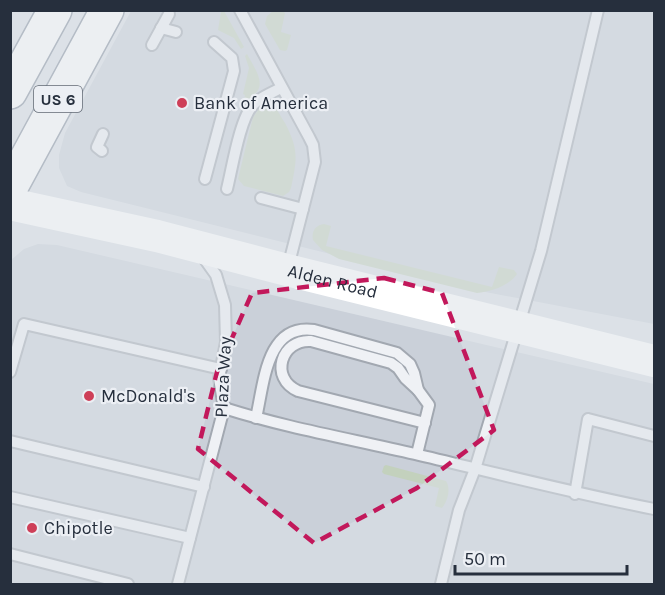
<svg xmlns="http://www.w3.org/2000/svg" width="665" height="595" font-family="Karla,sans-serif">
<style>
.built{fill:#cad0d9}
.green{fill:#c3d1bd}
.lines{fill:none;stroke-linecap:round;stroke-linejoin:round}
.lane-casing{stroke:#a2a8b1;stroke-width:14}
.highway-casing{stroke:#848e9d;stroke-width:36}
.lane{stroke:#eff1f5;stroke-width:10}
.secondary{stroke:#fff;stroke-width:32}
.highway{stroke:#fff;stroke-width:33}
.marked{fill:none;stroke:#c2185b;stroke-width:4.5;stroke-dasharray:12 8;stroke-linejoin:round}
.poi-dot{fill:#ce3f58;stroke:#eceff4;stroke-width:2}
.labels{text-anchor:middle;stroke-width:4.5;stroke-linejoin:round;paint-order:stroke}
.shield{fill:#eceff4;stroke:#616974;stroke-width:1.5}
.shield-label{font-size:16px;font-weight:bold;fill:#262f3d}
.poi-label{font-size:18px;fill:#262f3d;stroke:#eceff4;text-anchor:start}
.street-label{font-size:18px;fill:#262f3d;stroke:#eceff4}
</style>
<rect width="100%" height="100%" fill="#dce1e7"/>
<!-- built -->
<g class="built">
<polygon points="131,11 654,11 654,324 475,290 81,192 67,186 59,168 59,155 65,133"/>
<polygon points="38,244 57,245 654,384 654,584 11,584 11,260 24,249"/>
</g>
<!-- green -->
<g class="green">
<polygon points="217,11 224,11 244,47 241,49 234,38 218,30 221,12"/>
<polygon points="273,11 282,11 285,13 281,32 291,35 287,50 285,51 280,50 265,24 267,16"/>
<path d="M247 54C253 66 267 83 255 94 248 101 245 103 241 113L245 95 243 94 249 68 245 56Z"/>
<path d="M270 105C278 108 280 116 285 123 299 150 297 159 291 188L289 192 283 196 244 186 238 179 253 117 261 106Z"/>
<path d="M324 224 331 226 326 246 492 287 499 267 514 270 517 274C509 286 490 292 477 293L339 259 322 250 313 240C311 231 316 225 324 224Z"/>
<path d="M386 465 446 481C451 488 448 501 442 508L435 506 439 488 384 474 382 472 384 466Z"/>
</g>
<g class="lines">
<!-- lane casing -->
<g class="lane-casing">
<g id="lane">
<polyline points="240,10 309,137 313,145 315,162 288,267"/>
<polyline points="161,28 176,32"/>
<polyline points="152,45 169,14"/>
<polyline points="102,151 97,147 103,134"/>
<polyline points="205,179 234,71 232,58 214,42"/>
<path d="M227 189C232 169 240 118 253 105 260 97 272 93 281 88"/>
<polyline points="261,198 303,209"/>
<polyline points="10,372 24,324 221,369"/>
<path d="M418 390 405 378 398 368 391 363 311 341C281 339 269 378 298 391L425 423"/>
<path d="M224 408C287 428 351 439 415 454 495 473 574 493 654 509"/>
<path d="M256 418C264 384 266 323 314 330L397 353 410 364 414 373 418 390 429 405 417 454"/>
<polyline points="10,441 204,487"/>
<polyline points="575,494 588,419 654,436"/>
<polyline points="10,497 190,538"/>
<polyline points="10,554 128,584"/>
<polyline points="178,584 224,408 219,378 226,342 225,305 216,275 201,254"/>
<polyline points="441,584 459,510 475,469 541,251 598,10"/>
</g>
</g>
<!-- highway casing -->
<g class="highway-casing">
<g id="highway">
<polyline points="10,92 55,10"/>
<polyline points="10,189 107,10"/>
</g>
</g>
<!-- lane -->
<use href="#lane" class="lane"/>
<!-- secondary -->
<path class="secondary" id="s1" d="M10 204 157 236 287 270 654 361"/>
<!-- highway -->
<use href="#highway" class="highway"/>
</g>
<!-- marked area -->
<path d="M0 0H665V595H0ZM384 278 442 293 494 430 417 488 314 543 198 449 217 372 252 293Z" fill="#dce1e7" fill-opacity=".55" fill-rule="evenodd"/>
<path class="marked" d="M384 278 442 293 494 430 417 488 314 543 198 449 217 372 252 293Z"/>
<!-- markers -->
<g class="poi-dot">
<circle cx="182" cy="103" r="6"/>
<circle cx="89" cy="396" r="6"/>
<circle cx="32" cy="528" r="6"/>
</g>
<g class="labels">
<!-- shield labels -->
<rect class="shield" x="34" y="86" width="48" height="26" rx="4.5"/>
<g class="shield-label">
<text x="58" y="105">US 6</text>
</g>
<!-- poi labels -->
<g class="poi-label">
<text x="194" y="109">Bank of America</text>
<text x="101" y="402">McDonald's</text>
<text x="44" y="534">Chipotle</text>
</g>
<!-- street labels -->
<g class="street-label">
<text dy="6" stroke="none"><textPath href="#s1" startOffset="332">Alden Road</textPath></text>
<text transform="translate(223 377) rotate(-87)" y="6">Plaza Way</text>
</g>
</g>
<!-- border -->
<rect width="665" height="595" fill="none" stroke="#262f3d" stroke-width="24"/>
<!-- scale -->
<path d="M455 565v9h172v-9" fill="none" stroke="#262f3d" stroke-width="3"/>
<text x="464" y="565" font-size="18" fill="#262f3d" stroke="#eceff4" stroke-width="4.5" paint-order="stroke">50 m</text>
</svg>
